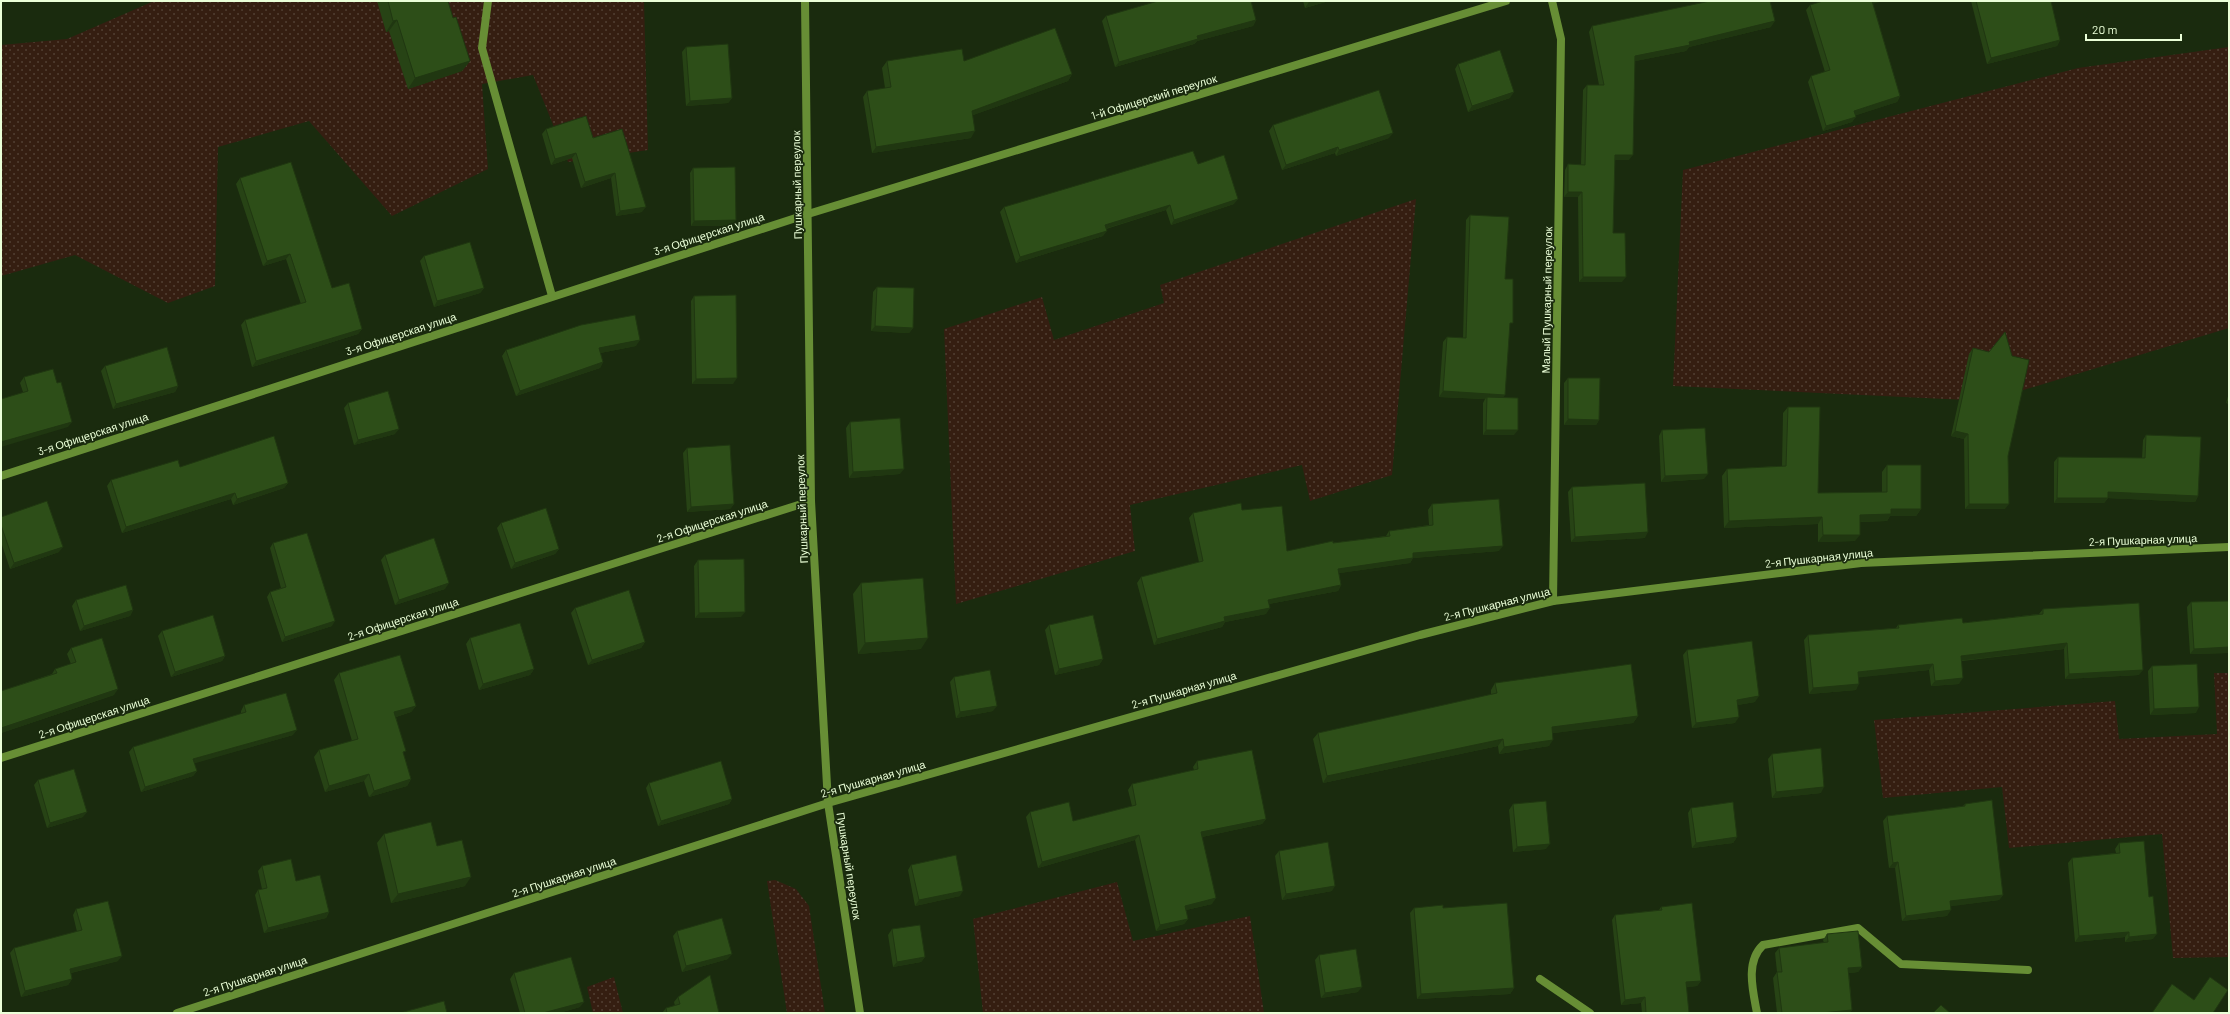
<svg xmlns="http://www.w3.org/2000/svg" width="2230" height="1014" font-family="Barlow,sans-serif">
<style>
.grass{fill:url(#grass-dots)}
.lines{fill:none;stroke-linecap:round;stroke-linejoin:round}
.minor{stroke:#678e35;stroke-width:8}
.wall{fill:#274315}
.shaded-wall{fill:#203711}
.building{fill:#2d4e18;stroke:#203711}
.labels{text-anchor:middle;stroke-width:3.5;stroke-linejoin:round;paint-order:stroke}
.street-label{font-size:11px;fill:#ebffd8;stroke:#1a2b0e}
</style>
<defs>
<pattern id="grass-dots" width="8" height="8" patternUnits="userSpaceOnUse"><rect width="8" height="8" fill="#351e11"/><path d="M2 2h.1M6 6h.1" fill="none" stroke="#524033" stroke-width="1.8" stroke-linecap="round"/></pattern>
</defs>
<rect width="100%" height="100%" fill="#1a2b0e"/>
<!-- grass -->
<g class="grass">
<polygon points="154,1 644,1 648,150 568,162 533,75 482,84 488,169 392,216 309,121 218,147 215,286 168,303 75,255 1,276 1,45 67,39"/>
<polygon points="2229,47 2229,328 1987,401 1673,386 1683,170 2078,68"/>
<polygon points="1416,199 1392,475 1310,501 1302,465 1130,505 1135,551 956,604 944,329 1042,297 1054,340 1164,303 1160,285"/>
<polygon points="2214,673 2229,673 2229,957 2173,958 2162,834 2009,848 2002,787 1883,798 1874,720 2115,701 2119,739 2217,734"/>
<polygon points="775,880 796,889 809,906 825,1013 787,1013 767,881"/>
<polygon points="1117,882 1133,941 1250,916 1264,1013 983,1013 973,919"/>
<polygon points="614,977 623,1013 593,1013 587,987"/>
</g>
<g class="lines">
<!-- minor -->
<g class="minor">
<polyline points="488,1 482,48 552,296"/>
<polyline points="805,1 811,501 828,803 860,1013"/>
<polyline points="1552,1 1561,39 1553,601"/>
<polyline points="1,476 808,214 1506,1"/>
<polyline points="1,758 811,501"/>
<polyline points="1540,979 1590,1013"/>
<polyline points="177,1013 828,803 1420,635 1553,601 1861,563 2229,547"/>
<path d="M1757 1013C1753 991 1745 962 1763 945L1858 928 1901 964 2028 970"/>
</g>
</g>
<!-- wall -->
<g class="wall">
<polygon points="377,1 448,1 453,18 470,61 462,71 408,89 389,31 386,32"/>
<polygon points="1303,1 1329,1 1305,8"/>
<polygon points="1971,1 2051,1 2060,40 2057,46 1987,64"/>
<polygon points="1873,4 1900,96 1897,102 1856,115 1852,122 1823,131 1808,82 1811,76 1825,72 1806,10 1810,5"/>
<polygon points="1106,16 1256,20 1253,26 1197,41 1194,44 1115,67 1102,21"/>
<polygon points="1592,26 1771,27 1689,47 1686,51 1635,61 1629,160 1615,160 1613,233 1622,282 1579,282 1578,197 1564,197 1565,170 1568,164 1581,165 1583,90 1587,85 1599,85 1589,32"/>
<polygon points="686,47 732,98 728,103 686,106 682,52"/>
<polygon points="887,61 964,61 1072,74 1068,81 973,115 971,138 872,153 863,97 867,91 885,88 882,68"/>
<polygon points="1458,64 1510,98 1468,112 1455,69"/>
<polygon points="1273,125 1389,138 1336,156 1335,153 1282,170 1269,131"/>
<polygon points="546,129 593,138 642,212 616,216 611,178 581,188 572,158 551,165 542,134"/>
<polygon points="1198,164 1234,204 1171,225 1166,210 1106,229 1103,236 1016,263 1000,212 1004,207"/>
<polygon points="693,168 732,226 691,226 690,173"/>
<polygon points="240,178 332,288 362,329 358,334 252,367 241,325 245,320 301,304 286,259 263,266 236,184"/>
<polygon points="1470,215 1505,279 1509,327 1503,398 1514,435 1483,435 1483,403 1485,399 1439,397 1443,342 1447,337 1463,338 1466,220"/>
<polygon points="424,256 484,288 480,293 434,307 420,261"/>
<polygon points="877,287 913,328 909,333 871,331 873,292"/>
<polygon points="694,296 733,384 692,384 691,301"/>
<polygon points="636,346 600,353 603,362 600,368 516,396 502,356 506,350"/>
<polygon points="1973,348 2008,456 2005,509 1965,509 1964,439 1951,436 1969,354"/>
<polygon points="105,366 178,386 175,392 113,409 101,371"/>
<polygon points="24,377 68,427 23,392 20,383"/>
<polygon points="1568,378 1599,420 1596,425 1564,425 1564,383"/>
<polygon points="2229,393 2229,404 2226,403"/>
<polygon points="348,403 395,434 354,445 344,408"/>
<polygon points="1788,407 1818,493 1882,492 1882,472 1887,465 1921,509 1916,516 1890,516 1887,521 1860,522 1855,541 1818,542 1818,524 1724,528 1722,476 1727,469 1782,466 1783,413"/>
<polygon points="850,422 900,474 849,478 846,428"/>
<polygon points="1662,430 1704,479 1661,482 1659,436"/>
<polygon points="2146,435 2198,496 2195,502 2108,498 2104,503 2054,503 2054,462 2058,457 2142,458 2143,440"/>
<polygon points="687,448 734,504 730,509 687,512 683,453"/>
<polygon points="180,467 288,483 284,488 233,505 231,499 122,533 107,486 111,480"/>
<polygon points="1572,487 1645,538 1571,542 1568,492"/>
<polygon points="1432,504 1499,551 1413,558 1410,563 1339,573 1341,585 1338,591 1269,604 1266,614 1225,622 1222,627 1154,645 1137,583 1141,577 1199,562 1189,518 1193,513 1242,510 1287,551 1333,543 1386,536 1389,531 1429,525 1428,510"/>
<polygon points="1,517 59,552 10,569 1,542"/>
<polygon points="501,523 559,549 555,554 511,569 497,528"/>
<polygon points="273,543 332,626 282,642 267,597 270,592 281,588 270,548"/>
<polygon points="385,555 445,589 395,605 381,560"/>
<polygon points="698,560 741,617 695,618 694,566"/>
<polygon points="861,583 921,649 858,654 853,594"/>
<polygon points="76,600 133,610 130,616 80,631 72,606"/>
<polygon points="2229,601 2229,653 2190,654 2187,607 2191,602"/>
<polygon points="575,608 645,642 641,648 588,665 571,613"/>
<polygon points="2043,609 2139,675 2065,679 2064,649 1962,661 1959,684 1931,686 1929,670 1859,677 1856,690 1809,694 1804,640 1808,635 1896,628 1898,625 1963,623 2039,614"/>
<polygon points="1049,625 1103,659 1099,665 1055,675 1045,630"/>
<polygon points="162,631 225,656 222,661 171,677 158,636"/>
<polygon points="470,638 534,669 530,675 479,690 466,644"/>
<polygon points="71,648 114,695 1,733 1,691 52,674 55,669 71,664 67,654"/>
<polygon points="1687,650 1755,702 1737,705 1735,723 1692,728 1683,655"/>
<polygon points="2152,666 2196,713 2150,715 2148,671"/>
<polygon points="339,673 416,706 411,712 396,717 404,755 411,779 407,786 369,797 364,781 325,792 314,757 319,750 352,741 334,680"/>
<polygon points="954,677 993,711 956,718 950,682"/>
<polygon points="1495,683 1638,716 1633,723 1553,733 1549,746 1499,754 1498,746 1323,783 1313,739 1318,733 1491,695 1491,690"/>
<polygon points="244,705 293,735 194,763 197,771 193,776 141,792 129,752 133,747 241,714 241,711"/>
<polygon points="1772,754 1821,793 1772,798 1768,759"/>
<polygon points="1197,761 1266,819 1262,824 1202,837 1212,904 1186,910 1188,919 1184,924 1156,931 1135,840 1038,868 1026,817 1030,812 1073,821 1132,806 1128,790 1132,784 1194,770 1193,767"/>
<polygon points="38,780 83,817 47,828 34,785"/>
<polygon points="649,783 732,799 729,804 658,826 646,788"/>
<polygon points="1513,804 1546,849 1513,852 1509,810"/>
<polygon points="1965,804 2003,895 1999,900 1950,906 1947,916 1902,921 1895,868 1889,868 1883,821 1887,816 1963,806"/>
<polygon points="1691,808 1737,837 1733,843 1692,848 1688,813"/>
<polygon points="384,834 465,886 391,903 377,843"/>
<polygon points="2119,843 2149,897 2153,939 2125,942 2125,937 2075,942 2068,863 2072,858 2116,853 2115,849"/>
<polygon points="1279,851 1332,891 1282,900 1275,856"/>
<polygon points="911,865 960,896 915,906 908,870"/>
<polygon points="262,866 296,881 329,912 326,918 264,933 255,895 258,890 262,889 258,871"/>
<polygon points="1661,907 1701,981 1697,986 1686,987 1689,1013 1642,1013 1641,1003 1621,1005 1612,920 1615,915 1659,910"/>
<polygon points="1414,908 1443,908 1514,988 1510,994 1417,999 1410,913"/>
<polygon points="76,909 118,961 71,973 72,979 68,985 21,997 10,953 14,948 77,932 73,915"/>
<polygon points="892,929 925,957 921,962 893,967 888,935"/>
<polygon points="677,931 728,959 682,972 673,936"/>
<polygon points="1827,934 1862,967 1858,972 1849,973 1852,1010 1850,1013 1777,1013 1773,978 1777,972 1775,953 1779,948 1824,943 1823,940"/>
<polygon points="1319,955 1358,992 1321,998 1315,960"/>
<polygon points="514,973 580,1007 559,1013 520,1013 510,979"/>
<polygon points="678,997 719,1013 662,1013 666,1008 675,1006 674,1002"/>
</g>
<!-- shaded-wall -->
<g class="shaded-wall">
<polygon points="1313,1 1329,1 1305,8 1309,2"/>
<polygon points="1870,1 1884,1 1868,5"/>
<polygon points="397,20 389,31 386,32 393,21"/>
<polygon points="1256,20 1253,26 1197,41 1194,44 1115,67 1119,62 1197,36"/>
<polygon points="1775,21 1771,27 1689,47 1686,51 1631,62 1635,56 1689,42"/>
<polygon points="2060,40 2057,46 1987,64 1991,58"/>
<polygon points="470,61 462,71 408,89 415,78"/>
<polygon points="1072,74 1068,81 968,117 972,111"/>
<polygon points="1514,92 1510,98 1468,112 1472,106"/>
<polygon points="1900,96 1897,102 1851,117 1854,111"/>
<polygon points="732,98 728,103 686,106 690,101"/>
<polygon points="1856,117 1852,122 1823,131 1826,126"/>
<polygon points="975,131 971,138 872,153 876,147"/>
<polygon points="1393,133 1389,138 1336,156 1339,150"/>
<polygon points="1338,147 1335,153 1282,170 1286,165"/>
<polygon points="576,153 572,158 551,165 555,159"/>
<polygon points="1615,155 1633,155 1629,160 1612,160"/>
<polygon points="615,173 611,178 581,188 585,182"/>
<polygon points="1568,192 1582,192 1578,197 1564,197"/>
<polygon points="1238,199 1234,204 1171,225 1174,220"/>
<polygon points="1170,205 1166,210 1101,230 1105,225"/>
<polygon points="646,207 642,212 616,216 620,211"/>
<polygon points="736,220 732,226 691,226 694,221"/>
<polygon points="1107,231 1103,236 1016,263 1020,257"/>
<polygon points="290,254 286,259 263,266 267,261"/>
<polygon points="1583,277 1626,277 1622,282 1579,282"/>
<polygon points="484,288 480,293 434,307 437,301"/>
<polygon points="875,326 913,328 909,333 871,331"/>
<polygon points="362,329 358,334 252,367 256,361"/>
<polygon points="640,340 636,346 595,354 599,348"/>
<polygon points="603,362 600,368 516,396 520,391"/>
<polygon points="737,378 733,384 692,384 696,379"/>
<polygon points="178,386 175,392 113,409 116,404"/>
<polygon points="1443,391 1505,395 1502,400 1487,397 1485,399 1439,397"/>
<polygon points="2229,399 2229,404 2226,403"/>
<polygon points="1568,419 1599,420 1596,425 1564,425"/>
<polygon points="72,422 68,427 1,447 1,442"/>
<polygon points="399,429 395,434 354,445 358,440"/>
<polygon points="1486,430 1518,430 1514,435 1483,435"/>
<polygon points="1955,431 1968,434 1964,439 1951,436"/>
<polygon points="904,469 900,474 849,478 853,472"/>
<polygon points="1708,474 1704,479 1661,482 1665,476"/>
<polygon points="288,483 284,488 233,505 237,499"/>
<polygon points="2108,492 2198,496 2195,502 2104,498"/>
<polygon points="235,493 231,499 122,533 126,527"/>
<polygon points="2057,498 2108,498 2104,503 2054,503"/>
<polygon points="734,504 730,509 687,512 691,507"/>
<polygon points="1969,504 2009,504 2005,509 1965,509"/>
<polygon points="1891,509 1921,509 1916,516 1890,516 1887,521 1855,522 1860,515"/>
<polygon points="1822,517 1818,524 1724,528 1729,521"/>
<polygon points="1648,532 1645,538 1571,542 1575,537"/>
<polygon points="1823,535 1860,535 1855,541 1818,542"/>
<polygon points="1503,546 1499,551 1413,558 1410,563 1334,574 1338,569 1413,553"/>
<polygon points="63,547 59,552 10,569 14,563"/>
<polygon points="559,549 555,554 511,569 515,563"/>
<polygon points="449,583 445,589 395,605 399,600"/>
<polygon points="1341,585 1338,591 1264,605 1268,600"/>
<polygon points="1270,608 1266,614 1225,622 1222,627 1154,645 1157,639 1224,617"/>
<polygon points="133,610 130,616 80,631 84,626"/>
<polygon points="745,612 741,617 695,618 699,613"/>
<polygon points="335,621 332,626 282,642 285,637"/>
<polygon points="928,638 921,649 858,654 865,643"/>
<polygon points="645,642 641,648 588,665 592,660"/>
<polygon points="2067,643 2064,649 1957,661 1961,656"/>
<polygon points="2229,647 2229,653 2190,654 2194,649"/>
<polygon points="225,656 222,661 171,677 175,672"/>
<polygon points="1103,659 1099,665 1055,675 1059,669"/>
<polygon points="1933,664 1929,670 1854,678 1858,672"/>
<polygon points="534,669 530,675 479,690 483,684"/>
<polygon points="2143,670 2139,675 2065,679 2069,674"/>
<polygon points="1963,678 1959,684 1931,686 1935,681"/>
<polygon points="1859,684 1856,690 1809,694 1813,688"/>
<polygon points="118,689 114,695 1,733 1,728"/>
<polygon points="1759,696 1755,702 1733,706 1737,700"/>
<polygon points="416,706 411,712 390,719 394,712"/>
<polygon points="997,706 993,711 956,718 960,712"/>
<polygon points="2199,707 2196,713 2150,715 2154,709"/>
<polygon points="1638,716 1633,723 1547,734 1552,727"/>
<polygon points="1739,717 1735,723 1692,728 1696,723"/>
<polygon points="297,730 293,735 189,765 193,759"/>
<polygon points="1503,739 1498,746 1323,783 1327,776"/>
<polygon points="1553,740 1549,746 1499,754 1504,747"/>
<polygon points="197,771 193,776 141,792 145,787"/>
<polygon points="369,774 364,781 325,792 329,786"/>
<polygon points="411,779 407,786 369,797 374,791"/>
<polygon points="1824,787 1821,793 1772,798 1776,792"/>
<polygon points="732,799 729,804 658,826 661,821"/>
<polygon points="87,812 83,817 47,828 50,823"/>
<polygon points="1266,819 1262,824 1197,838 1201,832"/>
<polygon points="1139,835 1135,840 1038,868 1042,862"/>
<polygon points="1737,837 1733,843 1692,848 1696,843"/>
<polygon points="1550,844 1546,849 1513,852 1517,847"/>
<polygon points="1898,862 1895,868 1889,868 1893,863"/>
<polygon points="471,877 465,886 391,903 398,894"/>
<polygon points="1335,886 1332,891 1282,900 1286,894"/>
<polygon points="963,891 960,896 915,906 919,900"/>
<polygon points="2003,895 1999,900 1946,907 1950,901"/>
<polygon points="1216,898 1212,904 1182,911 1185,906"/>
<polygon points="1951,910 1947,916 1902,921 1906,916"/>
<polygon points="329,912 326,918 264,933 268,928"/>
<polygon points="1188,919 1184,924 1156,931 1160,925"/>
<polygon points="2129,932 2125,937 2075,942 2079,936"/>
<polygon points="2157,934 2153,939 2125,942 2129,937"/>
<polygon points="732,954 728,959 682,972 686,966"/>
<polygon points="122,956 118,961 66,974 70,969"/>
<polygon points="925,957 921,962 893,967 897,962"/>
<polygon points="1862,967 1858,972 1844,974 1848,968"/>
<polygon points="72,979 68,985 21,997 25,991"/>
<polygon points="1701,981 1697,986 1682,988 1686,982"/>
<polygon points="1362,987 1358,992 1321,998 1325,993"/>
<polygon points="1514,988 1510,994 1417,999 1421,994"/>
<polygon points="1645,997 1641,1003 1621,1005 1625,1000"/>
<polygon points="584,1002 580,1007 559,1013 543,1013"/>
<polygon points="1852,1010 1850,1013 1821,1013"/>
</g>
<!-- building -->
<g class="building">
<polygon points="388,1 448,1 453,18 456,17 470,61 415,78 397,20 393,21"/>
<polygon points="1158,1 1251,1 1256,20 1197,36 1198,39 1119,62 1106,16"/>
<polygon points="1710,1 1770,1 1775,21 1689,42 1690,45 1635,56 1633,155 1615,155 1613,233 1625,233 1626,277 1583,277 1582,192 1568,192 1568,164 1585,165 1587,85 1604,85 1592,26"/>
<polygon points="1823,1 1872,1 1900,96 1854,111 1856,117 1826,126 1811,76 1830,70 1810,5"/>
<polygon points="1976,1 2051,1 2060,40 1991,58"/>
<polygon points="1055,28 1072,74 972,111 975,131 876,147 867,91 891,87 887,61 962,49 964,61"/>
<polygon points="728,44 732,98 690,101 686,47"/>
<polygon points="1500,50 1514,92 1472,106 1458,64"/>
<polygon points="1379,90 1393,133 1339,150 1338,147 1286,165 1273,125"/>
<polygon points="586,116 593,138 622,129 646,207 620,211 615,173 585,182 576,153 555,159 546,129"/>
<polygon points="1193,151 1198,164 1224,155 1238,199 1174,220 1170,205 1105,225 1107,231 1020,257 1004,207"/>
<polygon points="291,162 332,288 349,283 362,329 256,361 245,320 306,302 290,254 267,261 240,178"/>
<polygon points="735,167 736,220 694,221 693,168"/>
<polygon points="1470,215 1509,217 1505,279 1513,279 1513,323 1510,323 1505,395 1443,391 1447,337 1466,338"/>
<polygon points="470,242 484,288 437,301 424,256"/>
<polygon points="877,287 914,288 913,328 875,326"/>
<polygon points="736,295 737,378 696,379 694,296"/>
<polygon points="635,315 640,340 599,348 603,362 520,391 506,350 581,325"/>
<polygon points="2005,332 2012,356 2029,360 2008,456 2009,504 1969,504 1968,434 1955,431 1973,348 1989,352"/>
<polygon points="167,347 178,386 116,404 105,366"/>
<polygon points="53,369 57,383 61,382 72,422 1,442 1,399 28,391 24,377"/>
<polygon points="1568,378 1600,378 1599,420 1568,419"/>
<polygon points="388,391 399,429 358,440 348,403"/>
<polygon points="1487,397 1518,398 1518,430 1486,430"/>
<polygon points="1788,407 1820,407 1818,493 1887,492 1887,465 1921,465 1921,509 1891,509 1891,514 1860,515 1860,535 1823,535 1822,517 1729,521 1727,469 1786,466"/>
<polygon points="900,418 904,469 853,472 850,422"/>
<polygon points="1705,428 1708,474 1665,476 1662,430"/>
<polygon points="2146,435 2201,437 2198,496 2108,492 2108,498 2057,498 2058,457 2145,458"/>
<polygon points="274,436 288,483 237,499 235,493 126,527 111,480 178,460 180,467"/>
<polygon points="730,445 734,504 691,507 687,448"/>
<polygon points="1645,483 1648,532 1575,537 1572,487"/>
<polygon points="1499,499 1503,546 1413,553 1413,558 1338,569 1341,585 1268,600 1270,608 1224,617 1225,621 1157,639 1141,577 1203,561 1193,513 1241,503 1242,510 1282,506 1287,551 1333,541 1333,543 1390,536 1389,531 1433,525 1432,504"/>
<polygon points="47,501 63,547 14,563 1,525 1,517"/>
<polygon points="546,508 559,549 515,563 501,523"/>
<polygon points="307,533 335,621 285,637 270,592 286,587 273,543"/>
<polygon points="434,538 449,583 399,600 385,555"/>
<polygon points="744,559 745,612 699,613 698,560"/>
<polygon points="923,578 928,638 865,643 861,583"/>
<polygon points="126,585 133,610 84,626 76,600"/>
<polygon points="629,590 645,642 592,660 575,608"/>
<polygon points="2229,601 2229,647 2194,649 2191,602"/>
<polygon points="2139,603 2143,670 2069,674 2067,643 1961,656 1963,678 1935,681 1933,664 1858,672 1859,684 1813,688 1808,635 1899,628 1898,625 1962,618 1963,623 2043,614 2043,609"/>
<polygon points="213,615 225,656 175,672 162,631"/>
<polygon points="1093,615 1103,659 1059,669 1049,625"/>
<polygon points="520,623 534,669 483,684 470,638"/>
<polygon points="102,638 118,689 1,728 1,691 57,673 55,669 76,662 71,648"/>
<polygon points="1752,641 1759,696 1737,700 1739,717 1696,723 1687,650"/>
<polygon points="400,655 416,706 394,712 406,751 403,752 411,779 374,791 369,774 329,786 319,750 358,739 339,673"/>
<polygon points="1631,664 1638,716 1552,727 1553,740 1504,747 1503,739 1327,776 1318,733 1497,693 1495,683"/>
<polygon points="2197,664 2199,707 2154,709 2152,666"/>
<polygon points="990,670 997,706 960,712 954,677"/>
<polygon points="286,693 297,730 193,759 197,771 145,787 133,747 246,712 244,705"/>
<polygon points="1821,748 1824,787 1776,792 1772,754"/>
<polygon points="1252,750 1266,819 1201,832 1216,898 1185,906 1188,919 1160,925 1139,835 1042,862 1030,812 1069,802 1073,821 1136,805 1132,784 1198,769 1197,761"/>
<polygon points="721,761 732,799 661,821 649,783"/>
<polygon points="74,769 87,812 50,823 38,780"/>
<polygon points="1992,800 2003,895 1950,901 1951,910 1906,916 1898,862 1893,863 1887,816 1965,806 1965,804"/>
<polygon points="1546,801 1550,844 1517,847 1513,804"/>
<polygon points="1733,802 1737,837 1696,843 1691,808"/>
<polygon points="431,822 437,846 462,840 471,877 398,894 384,834"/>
<polygon points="2144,841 2149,897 2153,896 2157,934 2129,937 2129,932 2079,936 2072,858 2120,853 2119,843"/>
<polygon points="1328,842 1335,886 1286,894 1279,851"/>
<polygon points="956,855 963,891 919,900 911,865"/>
<polygon points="291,859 296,881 320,875 329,912 268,928 258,890 267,888 262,866"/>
<polygon points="108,901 122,956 70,969 72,979 25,991 14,948 82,930 76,909"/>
<polygon points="1507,903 1514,988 1421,994 1414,908 1443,905 1443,908"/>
<polygon points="1692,903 1701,981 1686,982 1689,1013 1646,1013 1645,997 1625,1000 1615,915 1662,910 1661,907"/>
<polygon points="722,918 732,954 686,966 677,931"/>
<polygon points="920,925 925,957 897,962 892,929"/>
<polygon points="1858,931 1862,967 1848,968 1852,1010 1821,1013 1782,1013 1777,972 1782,972 1779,948 1828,942 1827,934"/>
<polygon points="1356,949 1362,987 1325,993 1319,955"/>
<polygon points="571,957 584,1002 543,1013 525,1013 514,973"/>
<polygon points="710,975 719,1013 667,1013 666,1008 680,1004 678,997"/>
<polygon points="2210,977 2228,990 2213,1013 2152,1013 2172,984 2194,1000"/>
<polygon points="444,1001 447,1013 400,1013"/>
<polygon points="1941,1005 1950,1013 1933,1013"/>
</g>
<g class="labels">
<!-- street labels -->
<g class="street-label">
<text transform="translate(1154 97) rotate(-17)" y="4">1-й Офицерский переулок</text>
<text transform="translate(797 185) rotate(-91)" y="4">Пушкарный переулок</text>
<text transform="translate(709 234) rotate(-18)" y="4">3-я Офицерская улица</text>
<text transform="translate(1547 300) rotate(-89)" y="4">Малый Пушкарный переулок</text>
<text transform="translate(401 334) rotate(-18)" y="4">3-я Офицерская улица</text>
<text transform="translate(93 434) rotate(-18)" y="4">3-я Офицерская улица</text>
<text transform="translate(802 509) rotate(-92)" y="4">Пушкарный переулок</text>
<text transform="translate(712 521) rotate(-18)" y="4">2-я Офицерская улица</text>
<text transform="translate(2143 540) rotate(-2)" y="4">2-я Пушкарная улица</text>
<text transform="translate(1819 558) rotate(-6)" y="4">2-я Пушкарная улица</text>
<text transform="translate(1497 604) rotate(-14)" y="4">2-я Пушкарная улица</text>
<text transform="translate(403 619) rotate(-18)" y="4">2-я Офицерская улица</text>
<text transform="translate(1184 690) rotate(-16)" y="4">2-я Пушкарная улица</text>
<text transform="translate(94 717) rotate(-18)" y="4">2-я Офицерская улица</text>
<text transform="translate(873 779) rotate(-16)" y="4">2-я Пушкарная улица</text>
<text transform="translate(849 866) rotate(81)" y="4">Пушкарный переулок</text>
<text transform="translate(564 877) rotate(-18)" y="4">2-я Пушкарная улица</text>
<text transform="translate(255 976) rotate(-18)" y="4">2-я Пушкарная улица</text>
</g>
</g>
<!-- border -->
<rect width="2230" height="1014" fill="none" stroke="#ebffd8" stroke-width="4"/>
<!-- scale -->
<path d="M2086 34v6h95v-6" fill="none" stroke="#ebffd8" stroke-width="2"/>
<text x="2092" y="34" font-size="12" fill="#ebffd8" stroke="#1a2b0e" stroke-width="3" paint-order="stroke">20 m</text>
</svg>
